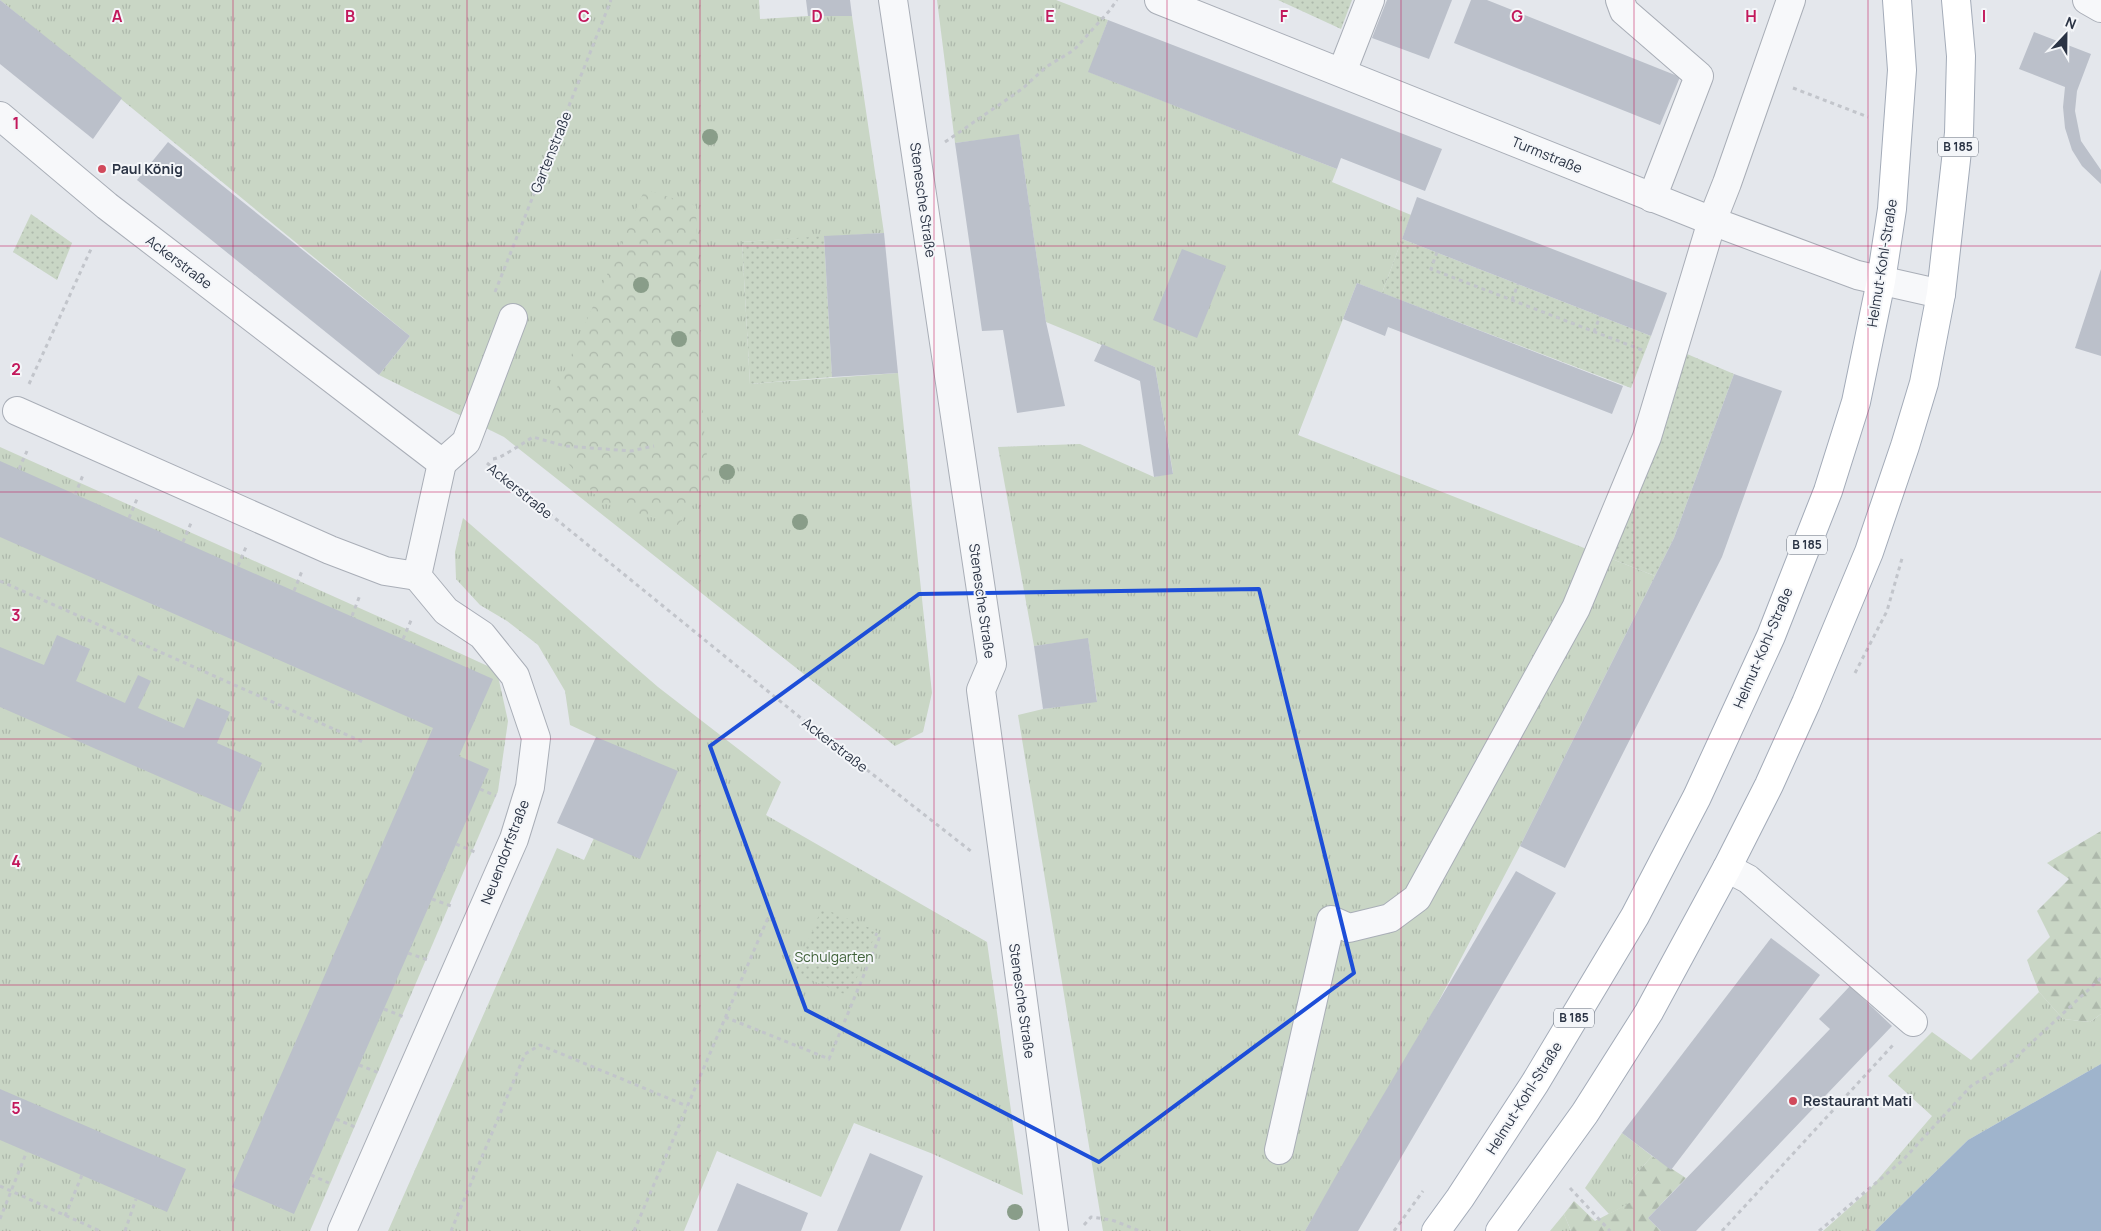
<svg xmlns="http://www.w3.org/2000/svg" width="2101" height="1231" font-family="Manrope,sans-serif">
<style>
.grass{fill:url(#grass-tufts)}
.forest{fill:url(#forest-firs)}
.park{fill:url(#park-crowns)}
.garden{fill:url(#garden-dots)}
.water{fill:#9fb4cc}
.building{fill:#bbc0ca}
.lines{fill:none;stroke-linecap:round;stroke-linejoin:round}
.minor-casing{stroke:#a9aeb7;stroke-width:30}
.major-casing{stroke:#a3abb8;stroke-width:30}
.path{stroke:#c2c5cb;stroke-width:3;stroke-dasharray:4 4;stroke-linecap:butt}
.minor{stroke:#f7f8fa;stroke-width:28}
.major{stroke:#fff;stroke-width:28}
.tree{fill:#899d89}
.marked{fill:none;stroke:#1d4ed8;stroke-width:4;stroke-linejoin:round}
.grid{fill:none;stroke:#c2185b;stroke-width:1;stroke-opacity:0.55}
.poi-dot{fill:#d1495b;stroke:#f4f6f9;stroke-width:2}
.labels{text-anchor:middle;stroke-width:4;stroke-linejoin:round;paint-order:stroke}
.shield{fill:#f4f6f9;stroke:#676e7b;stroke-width:1}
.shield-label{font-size:12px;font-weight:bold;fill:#2b3445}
.street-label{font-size:14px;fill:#2b3445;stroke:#f4f6f9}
.poi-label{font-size:14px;font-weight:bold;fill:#2b3445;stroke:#f4f6f9;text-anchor:start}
.park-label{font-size:14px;fill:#3f6138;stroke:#f4f6f9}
.grid-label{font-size:16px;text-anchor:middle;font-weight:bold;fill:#c2185b;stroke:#f4f6f9;stroke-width:4;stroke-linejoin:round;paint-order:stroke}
</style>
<defs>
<pattern id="grass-tufts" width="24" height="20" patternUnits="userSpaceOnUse" patternTransform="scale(1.25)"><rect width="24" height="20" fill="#c9d6c5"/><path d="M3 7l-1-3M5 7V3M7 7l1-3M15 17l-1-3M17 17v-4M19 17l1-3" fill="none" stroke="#adb8ab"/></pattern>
<pattern id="forest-firs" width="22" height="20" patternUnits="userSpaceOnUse" patternTransform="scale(1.25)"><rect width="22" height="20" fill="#c9d6c5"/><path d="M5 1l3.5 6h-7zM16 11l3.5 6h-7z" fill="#adb8ab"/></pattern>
<pattern id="park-crowns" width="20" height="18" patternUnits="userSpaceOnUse" patternTransform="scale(1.25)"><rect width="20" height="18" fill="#c9d6c5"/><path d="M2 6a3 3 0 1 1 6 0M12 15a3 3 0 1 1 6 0" fill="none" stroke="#adb8ab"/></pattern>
<pattern id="garden-dots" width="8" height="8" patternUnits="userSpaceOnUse" patternTransform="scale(1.25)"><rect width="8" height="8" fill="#c9d6c5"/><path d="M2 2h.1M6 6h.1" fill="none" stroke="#adb8ab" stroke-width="1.8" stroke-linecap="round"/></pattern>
</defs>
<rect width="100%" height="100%" fill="#e4e7ec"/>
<!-- grass -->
<g class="grass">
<polygon points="0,0 759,0 760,19 808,16 852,16 884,233 742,242 750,384 898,373 932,693 923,732 895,746 504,437 379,375 410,336"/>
<polygon points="937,0 1056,0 1108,20 1089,72 1337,169 1332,182 1411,215 1382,293 1357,283 1298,435 1655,576 1520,846 1434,1010 1305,1231 1103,1231 1018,715 1043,709 1097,701 1088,639 1034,646 998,447 1080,444 1154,477 1173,473 1155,367 1046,322 1019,135 955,143"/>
<polygon points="0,447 442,645 492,668 498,676 508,721 498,791 310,1231 0,1231"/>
<polygon points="463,518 658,687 781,782 766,815 987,942 1023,1195 933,1154 854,1123 821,1197 717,1151 684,1231 388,1231 557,848 584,860 594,838 596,737 570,725 565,691 538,645 507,621 480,605 456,579 455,552"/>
<polygon points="2039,992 2063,1019 2090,1022 2101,1014 2101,1064 1968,1140 1875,1231 1823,1231 1868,1191 1932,1116 1888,1076 1932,1032 1971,1060"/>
<polygon points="1622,1133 1652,1156 1630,1181 1634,1201 1609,1214 1585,1188"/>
<polygon points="1564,1214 1571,1231 1550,1231"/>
</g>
<!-- forest -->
<g class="forest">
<polygon points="2101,831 2101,1014 2090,1022 2063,1019 2039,992 2027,960 2050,937 2037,911 2069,879 2047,863"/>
<polygon points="1652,1156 1686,1178 1648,1218 1661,1231 1571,1231 1564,1214 1574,1201 1595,1221 1633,1201 1630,1181"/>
</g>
<!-- park -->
<polygon class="park" points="645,189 696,206 703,421 710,482 678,525 602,503 549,441 555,392"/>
<!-- garden -->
<g class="garden">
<polygon points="1278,0 1352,0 1341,29"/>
<polygon points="31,214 72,243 57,280 13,252"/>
<polygon points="824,236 832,377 750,384 742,242"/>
<polygon points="1402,239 1651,336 1631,388 1382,293"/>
<polygon points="1687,354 1734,374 1674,538 1655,576 1612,559"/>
<polygon points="822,908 877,931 849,996 794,973"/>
</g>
<!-- water -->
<polygon class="water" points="2101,1064 2101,1231 1875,1231 1968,1140"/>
<!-- building -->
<g class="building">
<polygon points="0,0 122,98 93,139 0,64"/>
<polygon points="806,0 850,0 852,16 808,16"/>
<polygon points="1387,0 1452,0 1429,59 1372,38"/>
<polygon points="1471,0 1487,0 1680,77 1660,125 1454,43"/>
<polygon points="1108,20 1442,149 1425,191 1341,158 1337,169 1088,72"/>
<polygon points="2034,32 2091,54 2077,91 2075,111 2081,141 2101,170 2101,184 2082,166 2072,150 2065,128 2063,107 2065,87 2019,69"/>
<polygon points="1019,134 1046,322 1065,406 1017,413 1003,330 982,331 955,143"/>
<polygon points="168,142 410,336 379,375 137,180"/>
<polygon points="1417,197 1667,293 1651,336 1402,239"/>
<polygon points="884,233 898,373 832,377 824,236"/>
<polygon points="1182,249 1226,266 1197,338 1153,320"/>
<polygon points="2101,269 2101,356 2075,348"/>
<polygon points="1357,283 1623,386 1612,414 1388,327 1385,336 1343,319"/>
<polygon points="1102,344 1155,367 1173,474 1154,477 1140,381 1094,361"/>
<polygon points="1734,374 1782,391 1722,557 1565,868 1520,846 1674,538"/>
<polygon points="0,461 493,679 459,756 489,769 294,1214 232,1187 433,728 0,537"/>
<polygon points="57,635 90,649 76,681 125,703 138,675 151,681 138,708 184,728 197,698 230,712 217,743 262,763 240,812 0,707 0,647 44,665"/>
<polygon points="1088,638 1097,702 1043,709 1034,646"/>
<polygon points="596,737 678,771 640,859 557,823"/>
<polygon points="1516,871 1556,893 1358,1231 1305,1231 1350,1151"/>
<polygon points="1771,938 1820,975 1671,1170 1622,1133"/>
<polygon points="1850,986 1892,1026 1696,1231 1661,1231 1648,1218 1830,1029 1819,1019"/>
<polygon points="0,1089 186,1169 167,1212 0,1140"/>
<polygon points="870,1153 923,1176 900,1231 837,1231"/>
<polygon points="737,1183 808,1213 801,1231 717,1231"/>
</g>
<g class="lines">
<!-- minor casing -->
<g class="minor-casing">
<g id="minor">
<polyline points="893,0 992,664 981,690 1054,1231"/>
<polyline points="1159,0 1712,221 1857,275 1941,294"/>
<polyline points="1620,0 1624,11 1699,76 1652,198"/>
<polyline points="2087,0 2101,8"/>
<polyline points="1342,72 1370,0"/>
<polyline points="0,116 107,206 442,463"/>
<polyline points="17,411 330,550 385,571 417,576"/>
<polyline points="442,463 466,442 513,318"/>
<polyline points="1727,868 1748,879 1913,1022"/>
<polyline points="1279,1150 1331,920 1349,928 1390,918 1417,898 1576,608 1647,437 1712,221 1727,183 1791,0"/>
<polyline points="342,1231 514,839 530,787 536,738 515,676 482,635 446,611 417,576 442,463"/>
</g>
</g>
<!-- major casing -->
<g class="major-casing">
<g id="major">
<polyline points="1436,1231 1460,1198 1535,1083 1635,916 1697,797 1771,636 1828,491 1856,402 1881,281 1892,209 1902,70 1897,0"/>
<polyline points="1500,1231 1585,1113 1649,1012 1727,868 1769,785 1806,703 1869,552 1905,446 1924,383 1941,294 1959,133 1961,56 1956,0"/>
</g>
</g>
<!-- path -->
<g class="path">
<polyline points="1793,88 1868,117"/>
<polyline points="945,142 1022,89 1046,67 1074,50 1110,10 1117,0"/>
<polyline points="1437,252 1431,269 1642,350"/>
<polyline points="495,292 611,0"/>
<polyline points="1512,300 1518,284"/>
<polyline points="1594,332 1600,316"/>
<polyline points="29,384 91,249"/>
<path d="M493 459C502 458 523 443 533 437L565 446 631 451 654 446"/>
<polyline points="487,463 807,723 972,852"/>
<polyline points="19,469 27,451"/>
<polyline points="75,495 83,475"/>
<polyline points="129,518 137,499"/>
<polyline points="183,542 191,523"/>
<polyline points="238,566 246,547"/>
<polyline points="0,581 363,742"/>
<polyline points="294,591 302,571"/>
<polyline points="352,616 360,595"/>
<polyline points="403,639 412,618"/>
<polyline points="1855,673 1887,611 1903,555"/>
<polyline points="480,789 496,796"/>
<polyline points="456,844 475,852"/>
<polyline points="432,899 451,906"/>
<polyline points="408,953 428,960"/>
<polyline points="384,1009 404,1017"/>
<polyline points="725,1017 829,1059 880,936 875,934"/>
<polyline points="359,1065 379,1073"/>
<polyline points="336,1119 355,1127"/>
<polyline points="311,1175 329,1183"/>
<polyline points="0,1186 100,1231"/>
<polyline points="1570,1188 1610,1231"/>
<polyline points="65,1216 82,1175"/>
<polyline points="0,1219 27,1151"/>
<polyline points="1084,1225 1091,1217 1112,1220 1140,1231"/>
<polyline points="125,1231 136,1199"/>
<polyline points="451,1231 525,1054 540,1045 687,1106"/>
<polyline points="634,1231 770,913"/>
<polyline points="1394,1231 1423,1191"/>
<polyline points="1722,1231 1893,1045"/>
<polyline points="1819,1231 1903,1160 1971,1086 2012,1061 2101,978"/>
</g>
<!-- minor -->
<use href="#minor" class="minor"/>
<!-- major -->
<use href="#major" class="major"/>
</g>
<!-- trees -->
<g class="tree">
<circle cx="710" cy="137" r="8"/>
<circle cx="641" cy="285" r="8"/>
<circle cx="679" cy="339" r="8"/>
<circle cx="727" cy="472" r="8"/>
<circle cx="800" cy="522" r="8"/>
<circle cx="1015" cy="1212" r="8"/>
</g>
<!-- marked area -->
<path class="marked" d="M1259 589 1354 973 1099 1162 806 1010 710 746 919 594Z"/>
<!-- grid -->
<path class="grid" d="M233 0V1231M467 0V1231M700 0V1231M934 0V1231M1167 0V1231M1401 0V1231M1634 0V1231M1868 0V1231M0 246H2101M0 492H2101M0 739H2101M0 985H2101"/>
<!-- markers -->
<g class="poi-dot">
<circle cx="102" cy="169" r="5"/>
<circle cx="1793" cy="1101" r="5"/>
</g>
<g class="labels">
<!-- shield labels -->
<g class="shield">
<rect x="1938" y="137.5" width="40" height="19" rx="4"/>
<rect x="1787" y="535.5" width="40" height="19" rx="4"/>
<rect x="1554" y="1008.5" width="40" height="19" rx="4"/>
</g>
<g class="shield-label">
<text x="1958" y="151">B 185</text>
<text x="1807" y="549">B 185</text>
<text x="1574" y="1022">B 185</text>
</g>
<!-- street labels -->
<g class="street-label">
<text transform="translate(551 152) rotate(-68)" y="5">Gartenstraße</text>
<text transform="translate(1547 155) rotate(22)" y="5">Turmstraße</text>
<text transform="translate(923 200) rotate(82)" y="5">Stenesche Straße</text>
<text transform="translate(179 262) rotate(37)" y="5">Ackerstraße</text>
<text transform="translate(1882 263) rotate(-81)" y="5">Helmut-Kohl-Straße</text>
<text transform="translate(520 491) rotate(39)" y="5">Ackerstraße</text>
<text transform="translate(982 601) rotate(82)" y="5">Stenesche Straße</text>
<text transform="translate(1763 648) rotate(-67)" y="5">Helmut-Kohl-Straße</text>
<text transform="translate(835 745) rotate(38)" y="5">Ackerstraße</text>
<text transform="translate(505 852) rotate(-69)" y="5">Neuendorfstraße</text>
<text transform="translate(1022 1001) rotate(82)" y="5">Stenesche Straße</text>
<text transform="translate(1524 1098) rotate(-58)" y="5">Helmut-Kohl-Straße</text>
</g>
<!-- poi labels -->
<g class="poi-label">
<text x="112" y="174">Paul König</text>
<text x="1803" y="1106">Restaurant Mati</text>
</g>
<!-- park labels -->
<g class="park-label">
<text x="834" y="962">Schulgarten</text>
</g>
</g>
<g class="grid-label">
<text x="117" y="22">A</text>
<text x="350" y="22">B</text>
<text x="584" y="22">C</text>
<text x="817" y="22">D</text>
<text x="1050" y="22">E</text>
<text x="1284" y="22">F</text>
<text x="1517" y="22">G</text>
<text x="1751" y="22">H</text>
<text x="1984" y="22">I</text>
<text x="16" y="129">1</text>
<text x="16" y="375">2</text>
<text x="16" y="621">3</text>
<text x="16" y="867">4</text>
<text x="16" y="1114">5</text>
</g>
<!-- north arrow -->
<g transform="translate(2066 35) rotate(22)" stroke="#f4f6f9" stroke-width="4" paint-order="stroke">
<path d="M0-4L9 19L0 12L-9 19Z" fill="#2b3445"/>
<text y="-8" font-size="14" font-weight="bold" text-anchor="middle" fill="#2b3445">N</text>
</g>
</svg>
